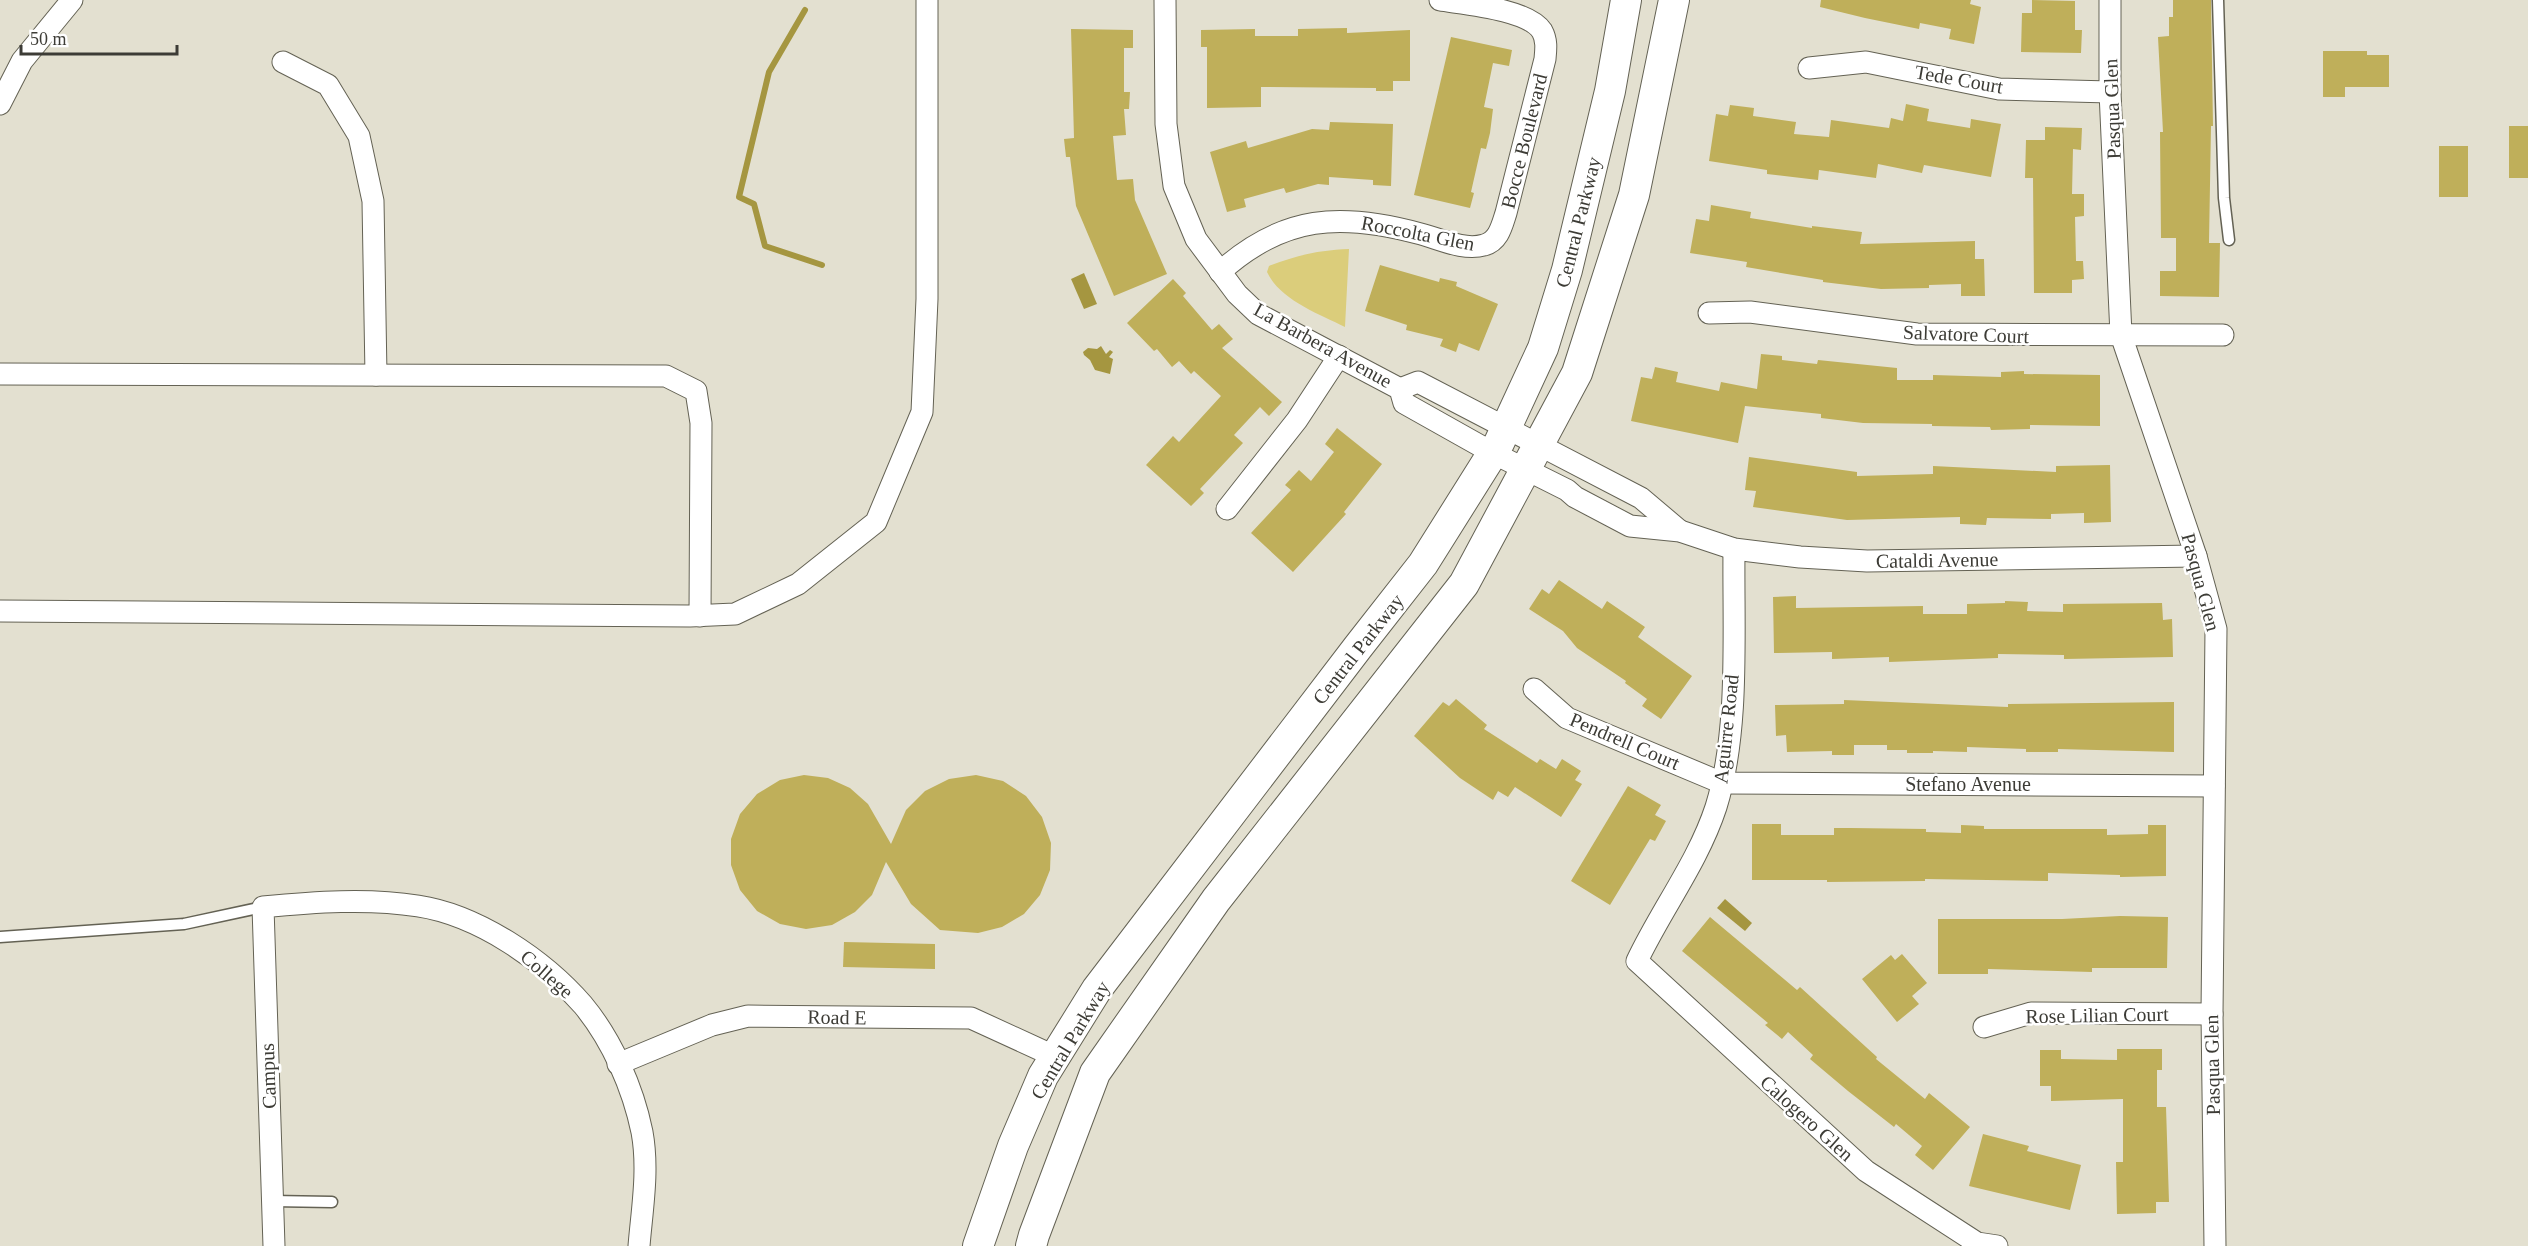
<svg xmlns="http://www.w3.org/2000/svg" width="2528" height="1246" font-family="Georgia,serif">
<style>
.green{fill:#dbcd7b}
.water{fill:#a59640}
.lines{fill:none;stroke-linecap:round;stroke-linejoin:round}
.stream{stroke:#a59640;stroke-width:6}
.building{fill:#bfaf5a}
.service-casing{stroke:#646254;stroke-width:13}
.minor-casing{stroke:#646254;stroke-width:23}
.secondary-casing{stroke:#646254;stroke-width:32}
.service{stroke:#fff;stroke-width:10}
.minor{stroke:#fff;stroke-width:21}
.secondary{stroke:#fff;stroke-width:30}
.labels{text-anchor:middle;stroke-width:5;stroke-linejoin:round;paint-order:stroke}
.street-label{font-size:20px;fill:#3d3c36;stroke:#fff}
</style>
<rect width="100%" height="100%" fill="#e3e0d0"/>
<!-- green -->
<path class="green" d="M1349 249 1345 327C1319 314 1280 300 1267 272L1269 266C1297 255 1320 250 1349 249Z"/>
<!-- water -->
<g class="water">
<polygon points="1084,273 1097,304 1084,309 1071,279"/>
<polygon points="1101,346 1106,354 1110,350 1113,352 1109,357 1113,359 1110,374 1095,370 1090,360 1084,355 1083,352 1088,348 1097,349"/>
<polygon points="1725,899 1752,923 1745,931 1717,908"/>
</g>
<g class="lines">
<!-- stream -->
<polyline class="stream" points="805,10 769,72 739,197 754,204 765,246 822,265"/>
</g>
<!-- building -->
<g class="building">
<polygon points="1821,0 1971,0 1970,4 1981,7 1974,44 1949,39 1951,29 1920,23 1919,29 1865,18 1820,7"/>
<polygon points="2032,0 2075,1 2075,30 2082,30 2081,53 2021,52 2022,13 2032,13"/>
<polygon points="2173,0 2211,0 2213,126 2211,126 2209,243 2220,243 2219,297 2160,296 2160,271 2176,271 2176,238 2161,238 2160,132 2163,132 2158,37 2169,36 2169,17 2173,17"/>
<polygon points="1347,28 1347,33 1410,30 1410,81 1393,81 1393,91 1376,91 1376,88 1261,87 1261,107 1207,108 1207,47 1201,47 1201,30 1255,29 1255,36 1298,36 1298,29"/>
<polygon points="1071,29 1133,30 1133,48 1124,48 1124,92 1130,92 1129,109 1124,109 1126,135 1113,136 1117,180 1133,179 1135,200 1167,274 1114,296 1076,206 1070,157 1066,157 1064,139 1074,138"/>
<polygon points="1451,37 1512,50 1509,66 1493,63 1484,107 1493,109 1490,133 1486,149 1481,148 1471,192 1474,193 1470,208 1414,195"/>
<polygon points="2323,51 2367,51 2367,55 2389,55 2389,87 2345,87 2345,97 2323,97"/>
<polygon points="1906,104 1929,109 1927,121 1970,128 1971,119 2001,124 1991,177 1924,165 1922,173 1878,164 1876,178 1819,170 1818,180 1767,174 1767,170 1709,161 1716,114 1728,116 1730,105 1754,108 1753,116 1796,122 1794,134 1829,137 1831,120 1889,128 1891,118 1903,121"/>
<polygon points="1330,122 1393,124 1391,186 1373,185 1373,180 1329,177 1329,185 1318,184 1286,193 1284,188 1244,199 1246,207 1227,212 1210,152 1246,141 1248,148 1312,129 1329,130"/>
<rect x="2509" y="126" width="19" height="52"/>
<polygon points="2045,127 2082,128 2081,150 2073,149 2072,194 2084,194 2084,216 2075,217 2076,261 2083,261 2084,279 2072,280 2072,293 2034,293 2033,178 2025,178 2026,140 2045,140"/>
<rect x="2439" y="146" width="29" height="51"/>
<polygon points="1711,205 1751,212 1750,218 1812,228 1812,226 1862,232 1860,244 1975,241 1975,259 1984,259 1985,296 1961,296 1961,284 1929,285 1929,288 1881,289 1823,282 1823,280 1746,267 1747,262 1690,253 1696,219 1709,221"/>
<polygon points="1380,265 1439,282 1440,278 1457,282 1456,286 1498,304 1479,351 1459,343 1456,352 1440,346 1443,339 1406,330 1407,325 1365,311"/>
<polygon points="1173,279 1186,293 1183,296 1212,330 1219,324 1233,339 1222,348 1282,402 1269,416 1260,407 1234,435 1243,443 1200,489 1204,493 1191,506 1146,465 1173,436 1179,442 1221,396 1194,371 1191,374 1179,361 1172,367 1157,349 1154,351 1127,323"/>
<polygon points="1761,354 1782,356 1782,360 1817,364 1818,360 1897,368 1897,380 1933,380 1933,375 2001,377 2001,372 2024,371 2024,374 2100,375 2100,426 2030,425 2030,429 1991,430 1990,427 1932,426 1932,424 1863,423 1821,418 1821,414 1745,406 1738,443 1631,421 1641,377 1652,379 1655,367 1678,372 1676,382 1719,391 1721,382 1757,389"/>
<polygon points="1337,428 1382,464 1344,512 1346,514 1293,572 1251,533 1291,490 1285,485 1299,470 1311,481 1334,452 1325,444"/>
<polygon points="1749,457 1857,472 1857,476 1933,474 1933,466 2056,472 2056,466 2110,465 2111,522 2084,523 2084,513 2051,514 2051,519 1987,518 1986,525 1960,524 1960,517 1847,520 1753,507 1756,491 1745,490"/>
<polygon points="1559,580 1602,609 1607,601 1645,627 1638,637 1692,676 1661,719 1642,706 1647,699 1625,683 1626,681 1577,648 1563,631 1529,609 1542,589 1549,594"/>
<polygon points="1796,596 1796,608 1923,606 1923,614 1967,614 1967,604 2005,603 2005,601 2028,602 2027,611 2063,612 2063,604 2162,603 2163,620 2172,619 2173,657 2064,659 2064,655 1998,654 1998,658 1889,662 1889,657 1832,659 1832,652 1774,653 1773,597"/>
<polygon points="1456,699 1487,725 1484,729 1537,763 1540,759 1556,769 1562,759 1581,771 1575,780 1582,784 1561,817 1515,787 1508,797 1498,791 1493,800 1460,778 1414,736 1443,702 1449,706"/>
<polygon points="1844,700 2008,707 2008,704 2174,702 2174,752 2058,749 2058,752 2026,752 2026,749 1967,747 1967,752 1933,751 1933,753 1907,753 1907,750 1887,750 1887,745 1854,745 1854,755 1832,755 1832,751 1787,752 1786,735 1776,736 1775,705 1844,704"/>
<polygon points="804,775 828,778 850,788 868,804 891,844 906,810 925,791 949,779 976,775 1003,781 1026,796 1042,817 1051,843 1050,870 1040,895 1024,914 1002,927 978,933 940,930 911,904 886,862 872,895 855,912 832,925 806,929 780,924 757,911 740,890 731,865 731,839 740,814 757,794 780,780"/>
<polygon points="1628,786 1661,805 1655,815 1666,821 1655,841 1650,839 1610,905 1571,881"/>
<polygon points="1752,824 1781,824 1781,835 1834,835 1834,828 1851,828 1926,829 1926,832 1961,833 1961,825 1984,826 1984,829 2107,829 2107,835 2148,834 2148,825 2166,825 2166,876 2120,877 2120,875 2048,873 2048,881 1925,879 1925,881 1827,882 1827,880 1752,880"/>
<polygon points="2120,916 2168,917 2167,968 2092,968 2092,972 1988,969 1988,974 1938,974 1938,919 2062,919"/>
<polygon points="1710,917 1797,990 1800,987 1877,1057 1876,1059 1925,1099 1929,1093 1970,1127 1933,1170 1915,1155 1922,1146 1896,1124 1894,1127 1848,1091 1810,1059 1813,1055 1788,1032 1782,1039 1765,1025 1768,1023 1682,951"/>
<polygon points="844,942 935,944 935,969 843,967"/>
<polygon points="1902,954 1927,983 1912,996 1919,1004 1897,1022 1862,979 1891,955 1895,960"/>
<polygon points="2117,1049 2162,1049 2162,1070 2157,1070 2157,1107 2166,1107 2169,1202 2156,1202 2156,1213 2117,1214 2116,1162 2123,1162 2123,1099 2051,1101 2051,1086 2040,1086 2040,1050 2061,1050 2061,1059 2117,1060"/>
<polygon points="1983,1134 2029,1146 2027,1151 2081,1165 2070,1210 1969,1186"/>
</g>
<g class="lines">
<!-- service casing -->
<g class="service-casing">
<g id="service">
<polyline points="2218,0 2224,198 2229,240"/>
<polyline points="0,937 184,924 263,907"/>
<polyline points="272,1201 332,1202"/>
</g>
</g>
<!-- minor casing -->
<g class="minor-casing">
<g id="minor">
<polyline points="1165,0 1166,124 1174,186 1196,239 1237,294 1258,314 1400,389 1404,403 1493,453 1567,490 1575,497 1630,526 1680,531 1734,549 1800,557 1867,561 2196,556"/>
<polyline points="2110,0 2110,92 2121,335 2196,556 2216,629 2212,1014 2215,1246"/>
<polyline points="283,62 328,85 359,136 373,201 376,375"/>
<polyline points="1809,68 1866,62 1999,89 2110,92"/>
<polyline points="0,104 22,61 72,0"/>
<path d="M1220 272C1283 215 1341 212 1421 234 1440 239 1464 251 1484 245 1499 241 1502 225 1506 213L1545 59C1546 49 1547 40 1542 31 1528 9 1464 4 1440 0"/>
<polyline points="1709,313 1750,312 1917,334 2223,335"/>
<polyline points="0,374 666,376 696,391 701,423 700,616"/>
<polyline points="1400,389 1418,382 1641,498 1680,531"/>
<polyline points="1227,509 1297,420 1339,356"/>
<path d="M1734 549C1733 631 1740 730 1716 807 1698 862 1661 910 1637 961L1866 1171 1977 1243 1997 1246"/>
<polyline points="0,611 690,616 735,614 798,584 876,522 922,412 927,299 927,0"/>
<polyline points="1534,689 1567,718 1722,783 2214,786"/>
<polyline points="1984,1027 2031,1013 2212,1014"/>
<polyline points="618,1064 712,1025 748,1016 971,1018 1056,1057"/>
<path d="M274 1246 263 907C314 902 368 898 418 906 478 915 544 960 583 1005 612 1040 633 1088 642 1132 649 1170 642 1209 639 1246"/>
</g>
</g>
<!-- secondary casing -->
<g class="secondary-casing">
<g id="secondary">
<polyline points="978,1246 1013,1146 1043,1076 1097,989 1358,647 1423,564 1499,443 1543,348 1567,270 1610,91 1626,0"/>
<polyline points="1031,1246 1034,1235 1095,1073 1216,900 1464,584 1577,373 1634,195 1674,0"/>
</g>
</g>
<!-- service -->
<use href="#service" class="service"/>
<!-- minor -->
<use href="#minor" class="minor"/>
<!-- secondary -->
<use href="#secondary" class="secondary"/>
</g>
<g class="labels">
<!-- street labels -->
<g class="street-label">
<text transform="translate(1959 79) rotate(10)" y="7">Tede Court</text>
<text transform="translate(2112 109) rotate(-92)" y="7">Pasqua Glen</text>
<text transform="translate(1524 141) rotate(-76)" y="7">Bocce Boulevard</text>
<text transform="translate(1578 222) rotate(-76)" y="7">Central Parkway</text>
<text transform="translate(1418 233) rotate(11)" y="7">Roccolta Glen</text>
<text transform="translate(1966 334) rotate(2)" y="7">Salvatore Court</text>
<text transform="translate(1323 345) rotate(29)" y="7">La Barbera Avenue</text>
<text transform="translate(1937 560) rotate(-1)" y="7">Cataldi Avenue</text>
<text transform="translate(2201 582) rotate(75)" y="7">Pasqua Glen</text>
<text transform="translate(1358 649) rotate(-52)" y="7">Central Parkway</text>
<text transform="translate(1726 729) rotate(-84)" y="7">Aguirre Road</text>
<text transform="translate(1625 741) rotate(23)" y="7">Pendrell Court</text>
<text x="1968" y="791">Stefano Avenue</text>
<text transform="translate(547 974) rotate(41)" y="7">College</text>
<text transform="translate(2097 1015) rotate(-1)" y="7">Rose Lilian Court</text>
<text transform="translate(837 1017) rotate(1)" y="7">Road E</text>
<text transform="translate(1070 1040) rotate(-59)" y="7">Central Parkway</text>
<text transform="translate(2212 1065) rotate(-91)" y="7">Pasqua Glen</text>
<text transform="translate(268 1076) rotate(-92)" y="7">Campus</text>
<text transform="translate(1807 1118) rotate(42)" y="7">Calogero Glen</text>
</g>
</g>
<!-- scale -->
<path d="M21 45v9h156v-9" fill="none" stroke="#3d3c36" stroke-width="3"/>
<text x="30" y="45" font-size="18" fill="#3d3c36" stroke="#ffffff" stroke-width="4.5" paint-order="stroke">50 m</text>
</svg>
